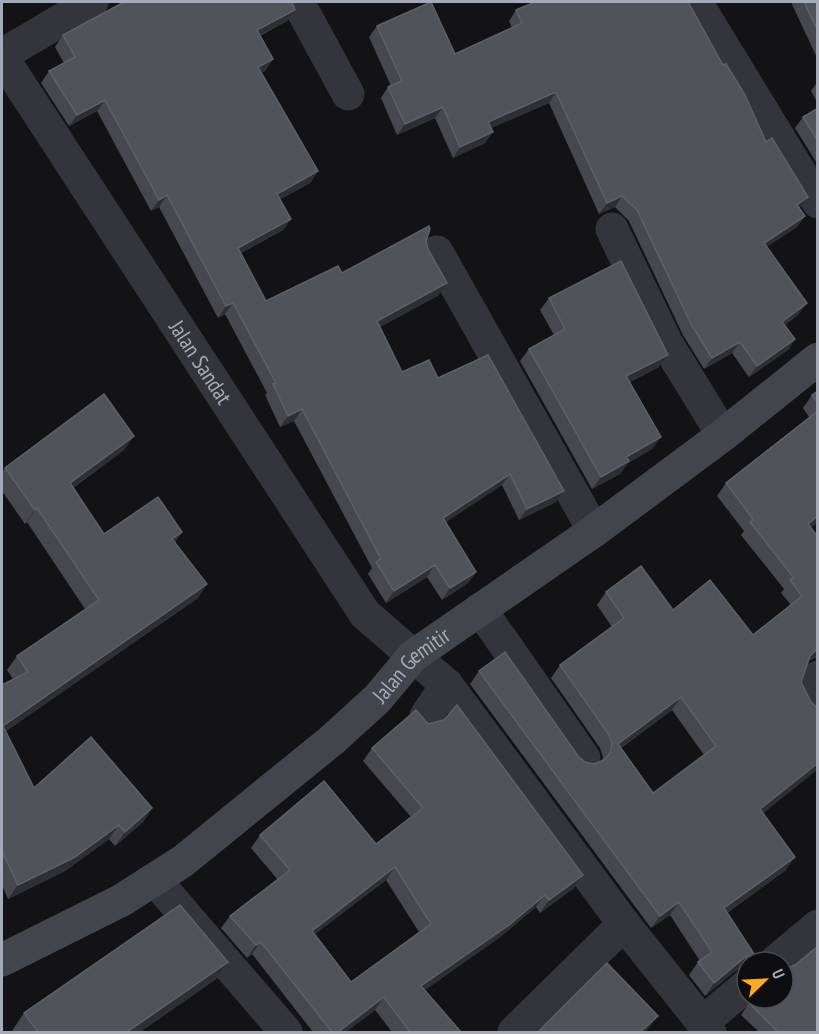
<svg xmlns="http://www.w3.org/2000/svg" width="819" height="1034" font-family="'PT Sans Narrow',sans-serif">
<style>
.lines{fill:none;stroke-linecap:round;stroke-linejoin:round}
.street{stroke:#34353b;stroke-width:33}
.secondary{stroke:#42454b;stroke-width:33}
.wall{fill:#46484d;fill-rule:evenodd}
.shaded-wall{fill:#2d2f32}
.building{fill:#505358;stroke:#5d6167;stroke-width:1.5;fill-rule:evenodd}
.labels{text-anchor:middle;stroke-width:6;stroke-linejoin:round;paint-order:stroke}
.street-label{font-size:22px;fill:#a4abb7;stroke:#0e0e10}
</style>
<rect width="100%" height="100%" fill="#131315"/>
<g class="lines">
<!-- street -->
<g class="street">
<polyline points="298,2 348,94"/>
<polyline points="696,2 818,202"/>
<polyline points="2,55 92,2"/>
<path id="s1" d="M2 57 365 614 447 685 624 924 710 1032"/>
<polyline points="612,229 667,344 723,435"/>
<polyline points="437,252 594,531"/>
<polyline points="480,609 584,758"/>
<polyline points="818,677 811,693 818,705"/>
<polyline points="426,716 447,685"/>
<polyline points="155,880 286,1032"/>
<polyline points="775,962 818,926"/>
<polyline points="702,1023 747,985"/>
<polyline points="514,1032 624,924"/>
</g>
<!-- secondary -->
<path class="secondary" id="s2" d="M2 960 122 900 183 861 332 740 377 699 413 656 594 531 723 435 818 359"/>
</g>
<!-- wall -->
<g class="wall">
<polygon points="791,2 818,2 818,60"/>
<polygon points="295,10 287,21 260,36 273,59 265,71 261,73 318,171 310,183 280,199 291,219 283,230 241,253 266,301 426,241 439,295 380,327 402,372 438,378 564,491 556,502 519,520 502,485 446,522 476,572 468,583 442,600 427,577 386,603 368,574 372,568 294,421 280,427 265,395 267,393 225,314 218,318 159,207 151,211 97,111 69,126 41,83 49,71 64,63 55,47 63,35"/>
<polygon points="516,10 766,142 800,209 805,216 797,227 766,247 799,314 785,325 795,339 788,350 749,377 732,353 704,369 683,335 629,221 615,207 599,214 549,103 491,128 485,143 453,158 435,118 397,135 381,98 388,87 391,86 369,37 377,26 455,54 512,28 509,21"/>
<polygon points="818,81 818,104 811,91"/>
<polygon points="818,108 818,165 795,128 803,117"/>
<polygon points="549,298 659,367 630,382 661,437 652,449 628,463 620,474 592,489 520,361 529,349 554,335 540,310"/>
<path d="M818 391V522L810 528 818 537V659L815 658 808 661 801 682 811 702 818 708V769L763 813 786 870 727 913 747 962V964L745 967 735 971 705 996 689 975 698 962 700 961 670 915 651 928 470 684 479 671 585 762 594 764 602 761 603 757 600 748 551 678 560 665 612 627 597 605 606 592 673 610 753 635 791 605 781 593 784 589 741 535 744 531 717 496 726 483 809 417 803 408 812 395ZM672 710 704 755 653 793 621 748Z"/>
<polygon points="124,450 73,488 104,534 182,532 175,542 198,598 6,731 34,788 152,808 143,822 115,846 109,839 65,871 8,899 2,885 2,685 13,679 7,670 17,656 85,609 27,522 25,524 2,491 2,472 5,468"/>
<path d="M428 724 583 875 574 888 540 913 536 907 500 937 425 990 461 1032H392L375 1010 346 1032H313L252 954 247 958 221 928 230 916 278 880 251 848 260 835 376 844 411 817 363 761 372 748ZM386 880 419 932 351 982 315 934Z"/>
<polygon points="228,962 216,979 140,1032 13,1032 12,1031 24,1013"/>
<polygon points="749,1003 818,1032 759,1032 741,1015"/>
</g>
<!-- shaded-wall -->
<g class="shaded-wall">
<polygon points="295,10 287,21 249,41 257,30"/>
<polygon points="273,59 265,71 250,79 258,67"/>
<polygon points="556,92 549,103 480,133 488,122"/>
<polygon points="105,100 97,111 69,126 77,115"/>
<polygon points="443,107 435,118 397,135 405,124"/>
<polygon points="493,132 485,143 453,158 460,147"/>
<polygon points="318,171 310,183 269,206 277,194"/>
<polygon points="167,195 159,207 151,211 159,200"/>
<polygon points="622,196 615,207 599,214 607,203"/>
<polygon points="808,197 800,208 797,205"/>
<polygon points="805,216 797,227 756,254 764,243"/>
<polygon points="291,219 283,230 230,259 238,248"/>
<polygon points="447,283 439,295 369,333 377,321"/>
<polygon points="233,303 225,314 218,318 226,306"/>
<polygon points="807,303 799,314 775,333 782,322"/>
<polygon points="795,339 788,350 749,377 757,366"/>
<polygon points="740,342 732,353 704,369 712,358"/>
<polygon points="668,355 659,367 618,388 626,376"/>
<polygon points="302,409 294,421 280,427 288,416"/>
<polygon points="134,436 124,450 60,497 70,483"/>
<polygon points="661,437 652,449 628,463 620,474 592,489 601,477 626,457"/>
<polygon points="510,474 502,485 435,529 443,518"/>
<polygon points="564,491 556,502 519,520 527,509"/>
<polygon points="37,508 27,522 25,524 35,510"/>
<polygon points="818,516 818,522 799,537 808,524"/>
<polygon points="182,532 172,546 172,539"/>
<polygon points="435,565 427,577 386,603 394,591"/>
<polygon points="476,572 468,583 442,600 450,588"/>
<polygon points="207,584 198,598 2,734 3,726"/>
<polygon points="818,648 818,659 815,658 807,662 810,656"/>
<polygon points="681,697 672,710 609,756 618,744"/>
<polygon points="818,763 818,769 751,822 760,809"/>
<polygon points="152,808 143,822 115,846 125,832"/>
<polygon points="119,825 109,839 65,871 8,899 18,885"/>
<polygon points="795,857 786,870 715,921 724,908"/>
<polygon points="395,867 386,880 303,943 312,931"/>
<polygon points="583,875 574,888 540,913 549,900"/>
<polygon points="545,895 536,907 500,937 412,999 421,986"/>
<polygon points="679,902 670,915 651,928 660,916"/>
<polygon points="261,942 252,954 247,958 256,945"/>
<polygon points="754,954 749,962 747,962 747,964 745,967 735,971 705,996 714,983 744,958"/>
<polygon points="228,962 216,979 140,1032 127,1032"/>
<polygon points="384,997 375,1010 346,1032 338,1032"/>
<polygon points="658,1016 649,1028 645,1032 640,1032"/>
</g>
<!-- building -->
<g class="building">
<polygon points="124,2 292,2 295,10 257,30 273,59 258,67 318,171 277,194 291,219 238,248 266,301 338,266 342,273 429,226 430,229 426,241 428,249 447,283 377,321 402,372 429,360 438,378 488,355 564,491 527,509 510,474 443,518 476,572 450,588 435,565 394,591 376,562 381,559 302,409 288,416 273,384 276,383 233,303 226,306 167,195 159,200 105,100 77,115 49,71 75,57 63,35"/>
<polygon points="431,2 455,54 522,23 516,10 535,2 688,2 723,65 726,64 744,93 766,142 772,138 808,197 797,205 805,216 764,243 807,303 782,322 795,339 757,366 740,342 712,358 691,324 637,210 622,196 607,203 556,92 488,122 493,132 460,147 443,107 405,124 388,87 402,81 377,26"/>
<polygon points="804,2 818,2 818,31"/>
<polygon points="818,108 818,141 803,117"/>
<polygon points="621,261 668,355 626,376 661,437 626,457 629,461 601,477 529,349 565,329 549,298"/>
<polygon points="818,391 818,403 812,395"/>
<polygon points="104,394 134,436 70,483 104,534 158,497 182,532 172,539 207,584 3,726 34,788 91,737 152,808 125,832 119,825 75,857 18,885 2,851 2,685 28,672 17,656 99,600 37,508 35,510 5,468"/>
<path d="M818 411V516L808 524 818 537V648L810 656 801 682 811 702 818 708V763L760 809 795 857 724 908 754 954 744 958 714 983 698 962 712 952 679 902 660 916 479 671 505 652 578 756 585 762 594 764 604 760 610 753 612 744 609 735 560 665 624 618 606 592 641 566 673 610 710 580 753 635 802 596 790 580 794 578 750 522 753 519 726 483ZM681 697 716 746 653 793 618 744Z"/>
<path d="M457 705 583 875 549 900 545 895 509 925 421 986 461 1032H410L384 997 338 1032H332L261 942 256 945 230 916 290 870 260 835 324 781 376 844 423 808 372 748 416 710 428 724 444 720ZM395 867 431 924 351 982 312 931Z"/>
<polygon points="180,905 228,962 127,1032 38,1032 24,1013"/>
<polygon points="818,946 818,1032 778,1032 749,1003 754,998 783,998 783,968 786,969 795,965"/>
<polygon points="607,963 658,1016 640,1032 538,1032"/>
</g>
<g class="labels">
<!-- street labels -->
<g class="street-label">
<text dy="8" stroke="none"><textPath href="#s1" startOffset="364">Jalan Sandat</textPath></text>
<text dy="8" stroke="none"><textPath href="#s2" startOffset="508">Jalan Gemitir</textPath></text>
</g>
</g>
<!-- border -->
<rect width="819" height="1034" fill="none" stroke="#a4abb7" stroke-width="6"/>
<!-- north arrow -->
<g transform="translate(765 980) rotate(66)"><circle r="28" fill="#0e0e10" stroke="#4a4d53" stroke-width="1.5"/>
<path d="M0-4.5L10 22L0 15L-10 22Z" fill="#ffa822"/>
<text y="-9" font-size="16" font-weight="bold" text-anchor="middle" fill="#a4abb7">U</text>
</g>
</svg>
